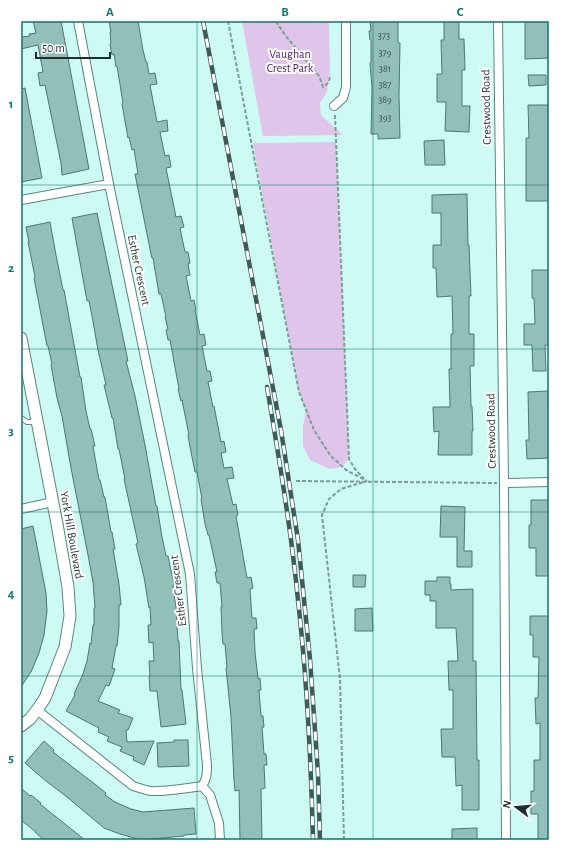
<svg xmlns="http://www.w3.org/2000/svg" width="570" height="861" font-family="'Alegreya Sans',sans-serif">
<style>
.green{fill:#e0c5ea}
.building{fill:#92bfb8;stroke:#4d7771}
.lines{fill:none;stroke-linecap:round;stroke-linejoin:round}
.lane-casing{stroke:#59857d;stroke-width:6}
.street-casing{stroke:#59857d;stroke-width:10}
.secondary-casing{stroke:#59857d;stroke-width:13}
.path{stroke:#7d9e98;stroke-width:2;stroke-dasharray:4 2;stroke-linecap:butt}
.lane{stroke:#fff;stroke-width:4}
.street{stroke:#fff;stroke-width:8}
.secondary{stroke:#fff;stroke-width:11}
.rail-casing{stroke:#425a56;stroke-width:4.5}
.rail{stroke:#fff;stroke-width:3;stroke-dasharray:9;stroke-linecap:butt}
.grid{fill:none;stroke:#0f766e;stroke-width:1;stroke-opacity:0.55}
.labels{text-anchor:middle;stroke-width:4;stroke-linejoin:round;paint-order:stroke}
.number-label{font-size:10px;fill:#3a534f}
.park-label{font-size:12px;fill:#512260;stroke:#fff}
.street-label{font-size:12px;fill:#1d2f2c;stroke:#fff}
.neatline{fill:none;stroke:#0f766e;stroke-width:1.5}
.grid-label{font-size:13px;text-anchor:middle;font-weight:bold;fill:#0f766e}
</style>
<rect width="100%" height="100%" fill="#cdfbf3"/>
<!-- green -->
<g class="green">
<polygon points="242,21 329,21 330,72 327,92 320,103 321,115 333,126 343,135 263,136"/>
<polygon points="336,142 349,459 342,467 330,469 310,460 303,446 303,427 306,409 299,392 253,143"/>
</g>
<!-- building -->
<g class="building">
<polygon points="33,21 61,21 89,169 62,175 61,163 45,85 40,86 38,73 43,72 38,45 21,49 21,37 30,36 29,34 36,33"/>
<polygon points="109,21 138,21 143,50 146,62 147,62 149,74 155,73 157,84 150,85 157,122 167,120 168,131 160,132 165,156 169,155 171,167 166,168 176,217 181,216 184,227 180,228 185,252 188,252 190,263 188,264 190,275 186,276 191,301 194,300 196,310 195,310 200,335 204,334 206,345 202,346 207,371 210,371 212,381 208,382 213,407 214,406 221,442 224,441 226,452 221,453 224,468 232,467 234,478 227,479 233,505 236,504 238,515 236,516 247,578 251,577 253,588 250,589 252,618 256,618 257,629 254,629 255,652 258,679 260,678 261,690 259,690 261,716 263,716 264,727 262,727 264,754 266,754 267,765 264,765 265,788 261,789 262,840 240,840 239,790 235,791 234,780 231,717 226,668 227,668 225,644 223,644 222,633 221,607 222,607 220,583 217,583 215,572 217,572 209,535 208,535 205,524 201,499 202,499 197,472 195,472 190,447 188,435 189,435 182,400 181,401 178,389 179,389 170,340 168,340 166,330 168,329 165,317 166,317 161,294 159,294 153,258 152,258 150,249 135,174 138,174 134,149 132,150 129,137 128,138 122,104 123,103 117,66 116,67 114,54 112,55 110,44 111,43 110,32 111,32"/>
<polygon points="370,21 398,21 398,43 400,43 399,95 400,138 378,139 378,134 371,134 372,88 370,63 371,63 371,40 370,40 369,31 371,31"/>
<polygon points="444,21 459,21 459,39 464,39 465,70 462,70 462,106 470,106 469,132 445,131 446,102 437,102 437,74 442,74 441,40 444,40"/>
<polygon points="525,21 549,21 549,58 525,59"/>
<polygon points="528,75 546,75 546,85 529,86"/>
<polygon points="25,88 42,178 21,182 21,89"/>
<polygon points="528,105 549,105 549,201 526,201 526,138 529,138"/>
<polygon points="444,140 445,165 425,165 424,141"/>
<polygon points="467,194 468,245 469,245 471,296 469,296 469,334 474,334 474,366 470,366 471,406 472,406 473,431 472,431 472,455 438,455 439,431 434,432 433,407 450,407 449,369 451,369 451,334 453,334 452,296 437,297 436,268 433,268 433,245 441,245 441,213 432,213 432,195"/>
<polygon points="97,213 128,361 126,361 135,396 145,445 156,506 157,506 162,537 166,556 168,556 174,585 173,585 176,607 178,641 179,641 181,690 182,690 186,724 161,727 157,691 150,691 149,676 150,676 149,661 154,661 153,642 149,643 148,625 151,625 150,607 149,608 144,577 136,544 138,543 124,479 125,479 119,449 118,449 113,418 112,418 104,385 106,385 98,350 92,316 89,301 87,301 72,218"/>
<polygon points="50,222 56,255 63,290 64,290 80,377 81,377 86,411 90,429 91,429 95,446 93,446 99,480 100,480 104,497 105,497 111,532 112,532 115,549 113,549 119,584 121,605 119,605 119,627 117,646 116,646 112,668 115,669 109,686 106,685 98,701 120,710 118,713 133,718 128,730 126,730 127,742 154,741 144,765 133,760 134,757 120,751 122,747 107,741 109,737 98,732 99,728 66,711 75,695 74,694 83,674 87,661 90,643 91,644 93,625 94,625 94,608 95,608 93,582 88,555 71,468 62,416 57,398 51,365 52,364 48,346 47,346 34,278 35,277 28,242 29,242 26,227"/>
<polygon points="532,270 549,270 549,345 545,345 546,371 533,371 532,345 524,345 524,324 535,324 534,298 532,298"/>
<polygon points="548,391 549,414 549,458 527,459 526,440 529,440 528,392"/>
<polygon points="531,500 549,500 549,576 536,576 536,548 529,548 529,525 531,525"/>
<polygon points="441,506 465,507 464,551 472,551 472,567 457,567 457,537 440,537"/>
<polygon points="33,526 46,593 47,611 44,635 39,653 31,672 21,687 21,529"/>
<polygon points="353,575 366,575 365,587 353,587"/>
<polygon points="437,577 450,577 450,584 451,584 451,590 473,589 473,661 476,661 477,760 479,760 479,810 462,810 462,785 456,786 455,757 442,757 441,729 453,729 453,690 449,690 448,661 458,661 456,628 436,628 436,601 430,601 430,595 425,595 425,581 437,581"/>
<polygon points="372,608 373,631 355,631 355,609"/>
<polygon points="530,616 549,616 549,840 538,840 538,814 531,814 531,791 534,791 534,760 540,760 540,723 536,724 535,698 538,698 539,657 533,657 533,635 530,635"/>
<polygon points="174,740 188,740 189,766 158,767 157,743 174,742"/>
<polygon points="44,741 54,750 53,752 96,785 106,793 105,795 115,802 131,809 143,812 194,808 196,834 184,835 184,836 141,840 120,834 104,828 67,797 46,781 25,763"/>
<polygon points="21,788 30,796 31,795 41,803 40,804 85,840 44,840 35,832 36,832 21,820"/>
<polygon points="477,828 477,840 452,840 452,829"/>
</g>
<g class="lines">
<!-- lane casing -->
<g class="lane-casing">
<polyline id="lane" points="21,418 27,422 35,422"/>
</g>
<!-- street casing -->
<g class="street-casing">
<g id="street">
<polyline points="498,21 504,483 506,840"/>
<polyline points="334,106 343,98 346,87 346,21"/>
<polyline points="21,200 109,184 78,21"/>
<polyline points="504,483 549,482"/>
<polyline points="21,509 53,502"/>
<path d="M37 710 133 786C139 788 145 790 151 791 165 792 188 788 202 786 207 779 207 773 207 765L197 668 190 574 109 184"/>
<polyline points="202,786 210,795 219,823 220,840"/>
</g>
</g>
<!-- secondary casing -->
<g class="secondary-casing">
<polyline id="secondary" points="21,338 57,524 68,587 70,616 65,647 45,698 37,710 30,719 21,726"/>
</g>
<!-- path -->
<g class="path">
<polyline points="228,21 299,392 314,430 330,455 346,470 367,481"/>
<polyline points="277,21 277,23 285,35 319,76 323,87 328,83 331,75"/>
<polyline points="335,115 349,459 355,469 364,479"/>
<polyline points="296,481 497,483"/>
<polyline points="344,840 340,679 322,515 329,499 341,489 367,481"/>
</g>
<!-- lane -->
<use href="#lane" class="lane"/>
<!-- street -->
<use href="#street" class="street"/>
<!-- secondary -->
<use href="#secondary" class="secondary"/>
<!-- rail casing -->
<g class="rail-casing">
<g id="rail">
<polyline points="203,21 281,430 298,540 310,659 318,773 320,840"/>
<path d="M267 387C279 458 291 529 298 600 307 680 311 760 313 840"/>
</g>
</g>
<!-- rail -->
<use href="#rail" class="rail"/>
</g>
<!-- grid -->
<path class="grid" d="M197 21V840M373 21V840M21 185H549M21 349H549M21 512H549M21 676H549"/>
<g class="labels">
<!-- number labels -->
<g class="number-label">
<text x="384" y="39">373</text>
<text x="385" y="56">379</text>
<text x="385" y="72">381</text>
<text x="385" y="88">387</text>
<text x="385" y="103">389</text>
<text x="385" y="121">393</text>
</g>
<!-- park labels -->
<g class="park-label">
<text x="290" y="58">Vaughan<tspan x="290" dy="14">Crest Park</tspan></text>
</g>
<!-- street labels -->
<g class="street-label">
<text transform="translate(486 107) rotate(-91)" y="4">Crestwood Road</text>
<text transform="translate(139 270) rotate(78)" y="4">Esther Crescent</text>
<text transform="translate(491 431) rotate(-91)" y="4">Crestwood Road</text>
<text transform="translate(72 535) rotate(80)" y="4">York Hill Boulevard</text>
<text transform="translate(178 591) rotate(-97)" y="4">Esther Crescent</text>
</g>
</g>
<!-- border -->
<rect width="570" height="861" fill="none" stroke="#ffffff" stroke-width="44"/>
<!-- north arrow -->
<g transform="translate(516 807) rotate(286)" stroke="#ffffff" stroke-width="3" paint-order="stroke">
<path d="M0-3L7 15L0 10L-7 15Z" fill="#1d2f2c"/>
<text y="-6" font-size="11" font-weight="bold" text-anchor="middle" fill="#1d2f2c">N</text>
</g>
<!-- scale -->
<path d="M36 52v6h74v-6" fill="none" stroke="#1d2f2c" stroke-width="2"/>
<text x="42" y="52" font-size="12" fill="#1d2f2c" stroke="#ffffff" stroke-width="3" paint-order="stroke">50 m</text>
<rect x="22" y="22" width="526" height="817" class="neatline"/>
<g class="grid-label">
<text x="110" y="16">A</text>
<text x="285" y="16">B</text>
<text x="460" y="16">C</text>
<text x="11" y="108">1</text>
<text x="11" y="272">2</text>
<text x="11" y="435">3</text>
<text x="11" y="598">4</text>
<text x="11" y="762">5</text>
</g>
</svg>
